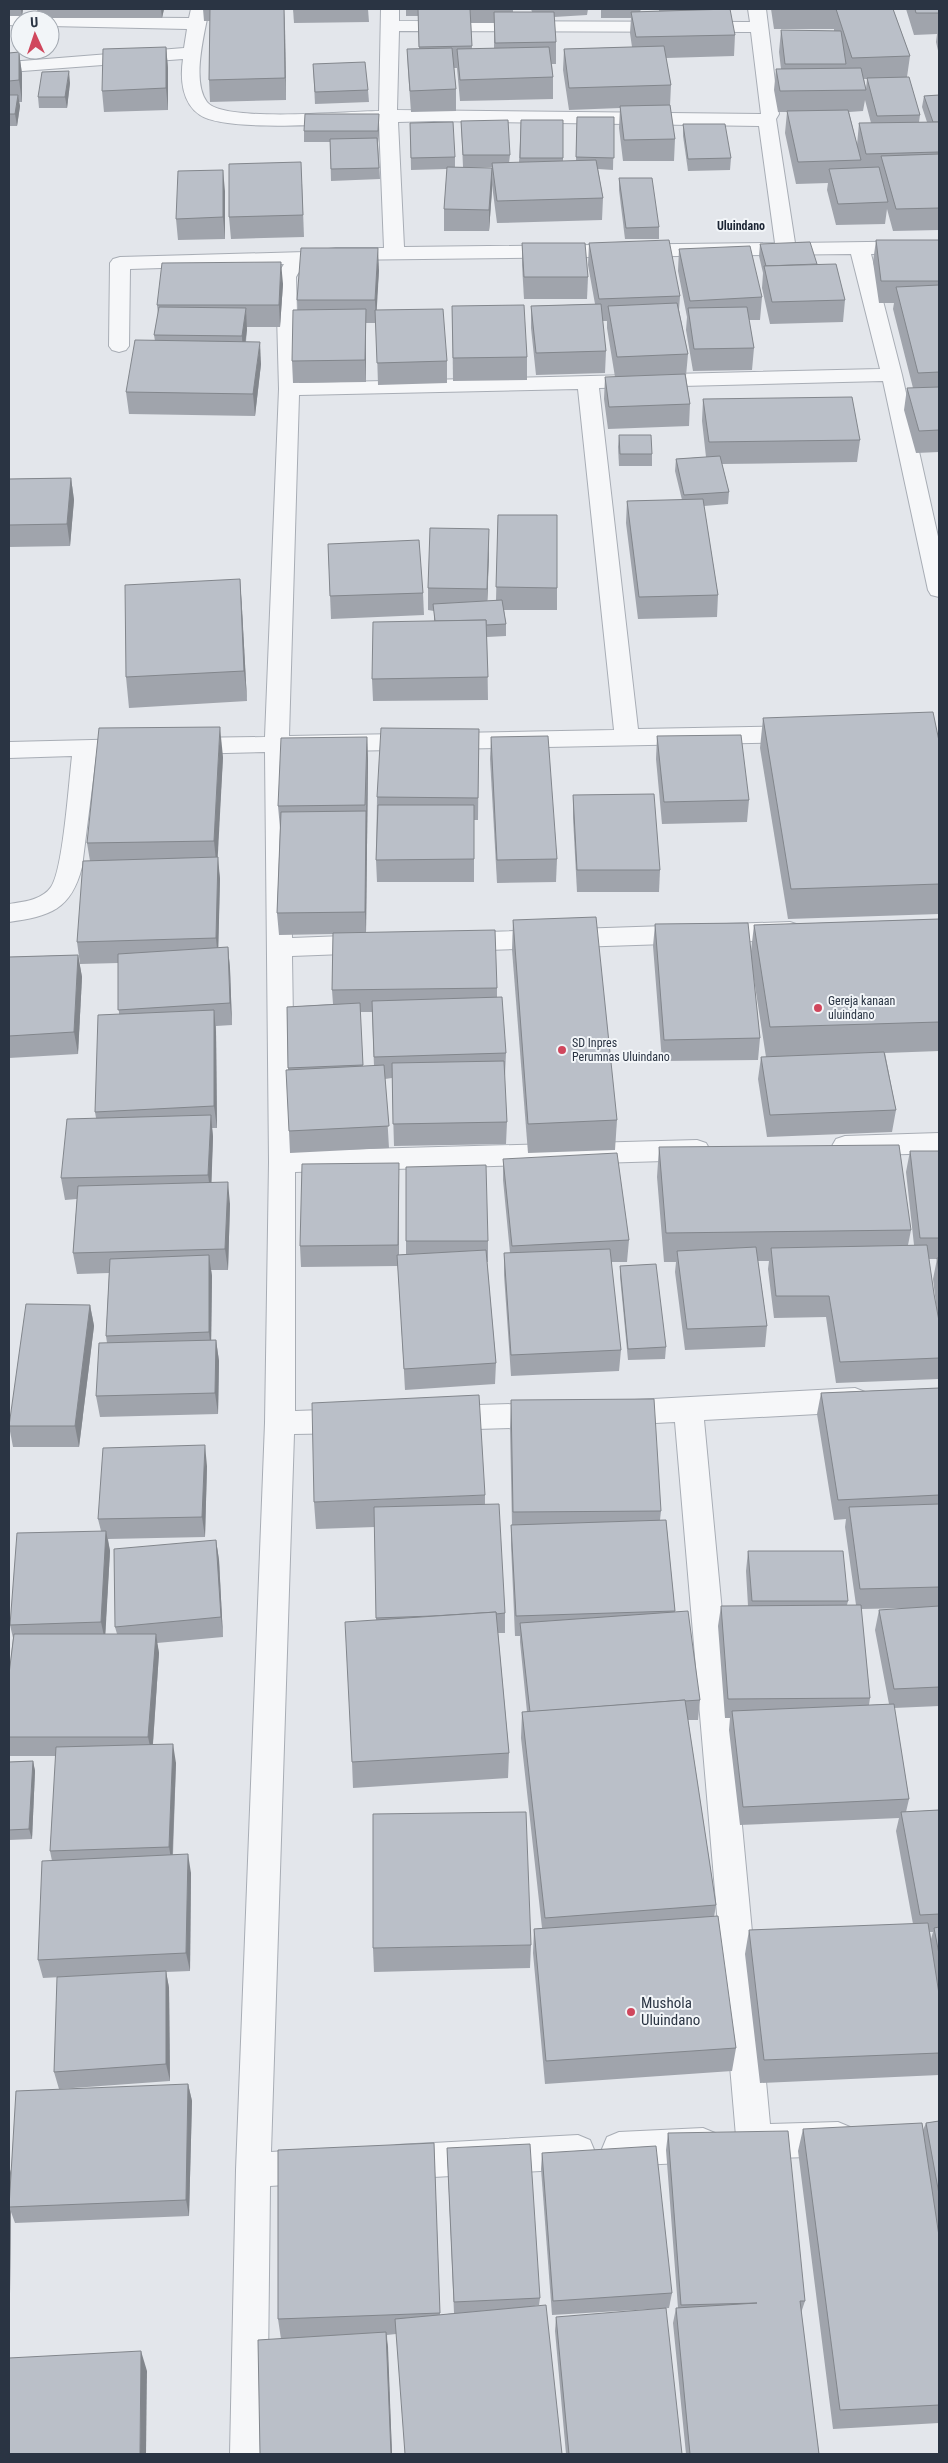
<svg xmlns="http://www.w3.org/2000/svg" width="948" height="2463" font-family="'Roboto Condensed',sans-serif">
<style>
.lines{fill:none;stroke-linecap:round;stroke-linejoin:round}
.minor-casing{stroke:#a8adb5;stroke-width:2}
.minor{fill:#f6f7f9;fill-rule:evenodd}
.wall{fill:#a0a4ac;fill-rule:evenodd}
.shaded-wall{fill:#82868c}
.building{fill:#babfc8;stroke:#82868c}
.poi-dot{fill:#d0475d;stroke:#f2f5f8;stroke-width:2}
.labels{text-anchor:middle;stroke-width:4;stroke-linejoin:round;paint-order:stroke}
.far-quarter-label{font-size:12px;font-weight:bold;fill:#1c2534;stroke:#f2f5f8}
.poi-label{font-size:12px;fill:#2a3443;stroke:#f2f5f8;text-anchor:start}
.near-poi-label{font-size:15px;fill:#2a3443;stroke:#f2f5f8;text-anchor:start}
</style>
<rect width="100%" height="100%" fill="#e3e6eb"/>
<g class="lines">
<!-- minor casing -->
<g class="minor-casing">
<g id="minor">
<path d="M191 9H209C205 32 191 81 207 102 223 123 349 111 379 111L381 9H399V21L750 22 748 9H766L779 114 776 119 795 243 939 241V253L871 254 902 375 939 541V597L931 595 928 590 883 381 599 388 638 729 798 726 806 728 810 734 806 740 798 742 289 752 292 938 370 935 379 938 383 944 379 950 370 953 292 956 295 1151 697 1140 706 1143 710 1150 706 1157 697 1160 295 1172V1411L351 1409 361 1413 365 1421 361 1429 351 1433 294 1434 271 2152 316 2149 328 2154 333 2166 328 2178 316 2183 270 2186 267 2454H230L236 2170 265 1423 269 1162 265 752 186 754 178 752 174 746 178 740 186 738 265 737 279 389 276 277 284 264 130 269 129 346 126 350 119 352 112 350 109 346 110 263 113 259 120 257 305 252 336 248H384L379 122C343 123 226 133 200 115 182 103 180 79 183 59L9 72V62L184 48 187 29 50 26V20H42L44 17 189 18ZM399 31 751 32 761 114 397 110ZM434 121 759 126 775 243 404 247 398 122ZM851 254 880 369 299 383 296 277C304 261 320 261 336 260ZM578 389 614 730 289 736 299 395Z"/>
<polygon points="9,15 26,17 28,20 20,20 20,26 9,25"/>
<path d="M133 739 141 741 145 747 141 753 96 756 82 867C71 910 50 916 9 922V904C23 902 42 900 51 887 63 871 69 781 72 756L9 758V742Z"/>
<polygon points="790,922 799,925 803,931 799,937 790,940 458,951 449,948 445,942 449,936 458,933"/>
<polygon points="939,1133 939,1153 845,1156 836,1153 832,1146 836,1139 845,1136"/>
<polygon points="855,1388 865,1392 869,1400 865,1408 855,1412 704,1420 770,2124 838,2122 850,2127 855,2139 850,2151 838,2156 751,2159 739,2154 734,2142 736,2136 675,1422 616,1425 606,1421 602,1413 606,1405 616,1401"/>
<polygon points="548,1403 558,1407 562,1415 558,1423 548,1427 444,1430 434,1426 430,1418 434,1410 444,1406"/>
<polygon points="703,2128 715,2133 720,2145 715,2157 703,2162 619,2166 607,2161 602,2149 607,2137 619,2132"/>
<polygon points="578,2135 590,2140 595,2152 590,2164 578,2169 397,2179 385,2174 380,2162 385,2150 397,2145"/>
</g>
</g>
<!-- minor -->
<use href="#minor" class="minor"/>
</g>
<!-- wall -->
<g class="wall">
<polygon points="9,9 23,9 22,16 9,16"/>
<polygon points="37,9 164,9 162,18 38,18"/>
<polygon points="203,9 284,9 285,28 286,100 210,102 209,80 210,21 204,21"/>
<polygon points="293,9 368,9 369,22 294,23"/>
<path d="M406 9H513V12H532L531 9H588L587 15 554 17 556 42V64H552L553 77V99L460 101 457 68H454L456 89V111L411 112 408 71 407 49H419L418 16H406ZM471 23H494V48L472 49Z"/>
<polygon points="601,9 641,9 640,12 659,11 659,9 708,9 708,10 735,35 734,56 666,58 671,85 670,106 675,139 674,161 623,161 619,128 620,108 569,110 563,70 564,49 632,47 630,33 631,18 601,18"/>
<path d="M771 9H893L910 56 907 77 920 115 919 122H927L922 107 924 96 939 95V230L893 231 887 209 885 224 836 225 827 190 828 183 796 184 785 133 787 112H778L774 90 776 69H781L779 52 781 30 834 31V29H774ZM864 79H867L866 89ZM865 100 871 123H859L857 145 849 112 863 111Z"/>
<polygon points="906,9 939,9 939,55 936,42 937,34 914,35"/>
<polygon points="166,47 168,68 168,110 104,112 102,91"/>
<polygon points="19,52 22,74 22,102 19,102 20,106 17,126 9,126 9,53"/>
<polygon points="313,64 368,90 369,102 315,104"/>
<polygon points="70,83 67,108 39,108 38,97"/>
<polygon points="577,117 614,117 613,170 598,169 603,198 602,220 497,223 492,185 492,167 463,167 461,121 510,155 509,163 519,163 521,120 563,120 563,161 576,161"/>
<polygon points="410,123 455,157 455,167 492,168 492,190 489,231 444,231 444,209 447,169 411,170"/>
<polygon points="683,124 731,158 730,170 688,171 683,136"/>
<polygon points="379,126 378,143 380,179 331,181 330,142 304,142 304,131"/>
<polygon points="619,178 659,227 659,239 625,239 619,190"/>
<polygon points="302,184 304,237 231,239 229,217"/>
<polygon points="225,191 225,239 178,240 176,219"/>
<polygon points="876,240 939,240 939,452 916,453 904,410 907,388 913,388 893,309 894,303 879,303 873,262"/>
<polygon points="522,243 588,277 587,299 524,299 522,265"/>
<polygon points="589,243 680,296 679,310 688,354 686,376 690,404 689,426 608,429 604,399 605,377 615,377 607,328 607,321 602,321 606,351 605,373 536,375 531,328 531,306 595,304 588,265"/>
<polygon points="760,244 845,300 843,322 770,324 762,288 763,273 759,256"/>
<polygon points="679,249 762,297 760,320 749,320 754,348 752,370 693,371 686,330 687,317 678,271"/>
<polygon points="379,270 376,310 447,361 447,383 378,385 376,320 376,323 366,323 366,382 293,383 292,361 298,309 297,300"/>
<polygon points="283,284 280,327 247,327 246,342 261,364 255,416 129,414 126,392 155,341 154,335 158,314 157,305"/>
<polygon points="452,306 527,357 527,380 453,381"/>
<polygon points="703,399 860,440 857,462 722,464 729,492 728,504 704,506 718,595 717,617 638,619 626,523 627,501 682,500 675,471 676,459 706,457 702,421"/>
<polygon points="619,435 652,454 652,466 619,466 618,447"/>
<polygon points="71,478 74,500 70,546 9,547 9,479"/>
<polygon points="498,515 557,588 557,610 504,610 506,624 506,636 487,637 488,700 373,701 372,679 434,621 434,611 428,610 428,588 489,552 487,601 496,600"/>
<polygon points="328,544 423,593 424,615 331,619"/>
<polygon points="240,579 242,609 247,701 129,708 126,677"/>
<polygon points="763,718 939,741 939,914 788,919 760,748"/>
<polygon points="479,729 478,820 474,820 474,882 377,882 376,860 377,797"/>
<polygon points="657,736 749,800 747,822 662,824 656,759"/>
<path d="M367 737 368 760 366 932 497 988V997L506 1053 505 1075H504L507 1122 506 1144 394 1146 392 1078 385 1079 389 1148 290 1153 289 1131 287 1007 333 1004 332 990 333 934 279 935 277 913 280 828 278 806ZM360 1012H372L374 1066H363Z"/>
<polygon points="491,737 557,859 556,882 497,883 490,759"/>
<polygon points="223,757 217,857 220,879 218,948 228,947 230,969 232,1025 216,1026 217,1128 212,1128 213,1137 211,1183 230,1204 228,1270 211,1270 212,1276 211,1340 216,1340 219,1361 218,1414 100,1417 96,1396 107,1343 106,1336 109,1273 77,1274 73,1253 77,1199 65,1200 61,1178 96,1118 95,1112 119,1014 118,963 80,964 77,942 90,861 87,843"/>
<polygon points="573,795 660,870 659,892 577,892 573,818"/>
<polygon points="939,919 939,1051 885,1053 896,1110 892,1132 767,1137 758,1079 761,1057 766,1057 753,973 760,1038 758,1060 662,1061 653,946 655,924 751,951 754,925"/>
<polygon points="513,920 617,1120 615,1150 528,1153 512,950"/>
<polygon points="78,955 82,977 78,1054 9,1058 9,957"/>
<path d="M659 1147 911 1230 908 1245H914L906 1172 910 1151H939V1379L836 1383 826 1317 774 1318 768 1269 769 1261H758L767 1326 765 1347 685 1350 675 1272 676 1262H664L657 1177ZM929 1259H937L933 1279 937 1312 934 1294Z"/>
<polygon points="503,1159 629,1240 627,1262 611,1262 621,1350 619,1371 511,1376 504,1275 504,1253 510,1253 503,1180"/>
<polygon points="399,1184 399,1255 406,1254 406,1241 488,1241 488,1262 487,1262 496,1363 495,1384 405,1390 398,1266 301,1267 300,1246"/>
<polygon points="620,1266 666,1347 665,1359 628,1360 620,1277"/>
<polygon points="90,1305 94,1326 79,1447 13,1447 9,1426"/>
<path d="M939 1388V1706L894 1708 909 1799 906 1812 939 1810V2075L760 2083 745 1954 749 1930 913 1924 896 1831 899 1818 740 1825 729 1730 730 1718H725L718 1626 721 1606H748L746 1571 748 1551 848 1601 847 1605H856L845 1527 846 1519 834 1520 817 1414 821 1393ZM912 1608 879 1610 875 1630 889 1704 869 1705 870 1698 861 1609ZM930 1932H933L931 1939Z"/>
<polygon points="511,1400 661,1511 660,1520 666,1520 675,1612 700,1700 698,1720 688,1720 716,1905 714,1917 736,2048 732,2071 545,2084 533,1953 534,1929 542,1928 521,1738 522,1712 527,1712 520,1642 520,1636 515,1636 511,1545 511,1525 512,1525 510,1428"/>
<polygon points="207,1466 205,1537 108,1539 110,1551 105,1634 117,1634 115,1627 216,1540 219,1560 223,1637 157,1643 159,1653 153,1744 176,1763 173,1855 191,1873 190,1971 166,1972 169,1988 170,2081 59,2089 54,2072 80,1976 43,1978 38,1960 52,1861 50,1851 56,1756 9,1756 9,1674 13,1638 10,1625 101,1531 98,1519"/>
<polygon points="485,1495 485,1504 505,1613 505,1633 498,1633 509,1753 508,1778 353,1788 352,1762 376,1620 375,1527 316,1529 314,1502"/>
<polygon points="33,1761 35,1771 32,1839 9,1840 9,1762"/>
<polygon points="531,1945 530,1968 374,1972 373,1948"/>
<polygon points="188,2084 192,2101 189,2216 15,2223 11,2212 10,2294 9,2294 9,2166 11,2173"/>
<polygon points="939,2121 939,2423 833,2429 798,2151 803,2129 923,2130 926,2123"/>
<polygon points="668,2133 805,2301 801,2313 819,2454 686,2454 673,2323 676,2308 678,2308 666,2150"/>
<polygon points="434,2143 440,2315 454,2313 447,2148 540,2298 539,2305 396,2334 387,2335 392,2454 260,2454 281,2339 278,2319"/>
<polygon points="542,2153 672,2293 669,2308 552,2315 541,2169"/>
<polygon points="556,2317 682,2454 566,2454 555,2331"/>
</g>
<!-- shaded-wall -->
<g class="shaded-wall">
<polygon points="21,9 23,9 22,16"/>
<polygon points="161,9 164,9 162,18"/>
<polygon points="284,9 285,28 286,100 285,78"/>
<polygon points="166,47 168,68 168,110 166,88"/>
<polygon points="19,52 22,74 22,102 19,80"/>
<polygon points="69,71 70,83 67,108 65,97"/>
<polygon points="18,95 20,106 17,126 15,114"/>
<polygon points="379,114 379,126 378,143 378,131"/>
<polygon points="492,168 492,190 489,231 489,210"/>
<polygon points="223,170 225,191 225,239 223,217"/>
<polygon points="378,248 379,270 376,323 375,300"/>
<polygon points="281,262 283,284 280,327 279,305"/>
<polygon points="246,308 247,330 243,358 242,336"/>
<polygon points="366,309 366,382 365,360"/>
<polygon points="260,342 261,364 255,416 253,394"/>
<polygon points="71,478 74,500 70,546 67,524"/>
<polygon points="489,529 489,552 487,611 487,589"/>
<polygon points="240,579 242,609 247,701 244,671"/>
<polygon points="220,727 223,757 217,871 214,841"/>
<polygon points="367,737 368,760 366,934 365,912"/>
<polygon points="218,857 220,879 218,960 216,938"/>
<polygon points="228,947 230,969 232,1025 230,1003"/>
<polygon points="78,955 82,977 78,1054 74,1032"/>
<polygon points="214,1010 216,1032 217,1128 214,1106"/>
<polygon points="211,1115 213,1137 211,1197 208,1175"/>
<polygon points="399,1163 399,1184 398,1266 398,1245"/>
<polygon points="228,1182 230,1204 228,1270 225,1249"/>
<polygon points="209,1255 212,1276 211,1353 209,1332"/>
<polygon points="90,1305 94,1326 79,1447 75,1426"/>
<polygon points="216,1340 219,1361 218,1414 215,1393"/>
<polygon points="205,1445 207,1466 205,1537 202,1517"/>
<polygon points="106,1531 110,1551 105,1641 101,1622"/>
<polygon points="216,1540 219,1560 223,1637 221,1617"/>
<polygon points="156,1634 159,1653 152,1756 148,1737"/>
<polygon points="173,1744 176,1763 172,1865 169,1847"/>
<polygon points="33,1761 35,1771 32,1839 29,1829"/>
<polygon points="188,1854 191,1873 190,1971 186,1953"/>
<polygon points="166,1971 169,1988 170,2081 166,2064"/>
<polygon points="188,2084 192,2101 189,2216 186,2200"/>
<polygon points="9,2166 11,2173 9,2207 11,2212 10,2294 9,2292"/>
<polygon points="386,2332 388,2347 392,2454 391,2454"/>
<polygon points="141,2351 147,2371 146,2454 140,2454"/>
</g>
<!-- building -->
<g class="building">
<polygon points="210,9 284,9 285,78 209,80"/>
<polygon points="418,9 470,9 472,46 419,47"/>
<polygon points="730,9 735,35 636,37 631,12"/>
<polygon points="836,9 893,9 910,56 852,58"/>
<polygon points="915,9 939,9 939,13 916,13"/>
<polygon points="494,12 554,12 556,42 495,43"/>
<polygon points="781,30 841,31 846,64 785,64"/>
<polygon points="664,46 671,85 569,88 564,49"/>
<polygon points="166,47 166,88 102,91 103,49"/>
<polygon points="549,47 553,77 460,80 457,49"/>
<polygon points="452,48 456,89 410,91 407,49"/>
<polygon points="19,52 19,80 9,81 9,53"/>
<polygon points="365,62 368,90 315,92 313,64"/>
<polygon points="861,68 866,90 780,91 776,69"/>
<polygon points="69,71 65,97 38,97 42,72"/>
<polygon points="909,77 920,115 877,116 867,78"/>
<polygon points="9,95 18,95 15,114 9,114"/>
<polygon points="939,95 939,122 933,122 924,96"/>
<polygon points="670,105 675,139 624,140 620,106"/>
<polygon points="848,110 861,160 798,162 787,111"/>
<polygon points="305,114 379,114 378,131 304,131"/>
<polygon points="577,117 614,117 614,158 576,157"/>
<polygon points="508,120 510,155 463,155 461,121"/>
<polygon points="521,120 563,120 563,158 520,158"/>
<polygon points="453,122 455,157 411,158 410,123"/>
<polygon points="939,122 939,152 866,154 859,123"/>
<polygon points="683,124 725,124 731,158 688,159"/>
<polygon points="377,138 379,168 331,169 330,139"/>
<polygon points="939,154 939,208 896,209 881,156"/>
<polygon points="596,160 603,198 497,201 492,163"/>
<polygon points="301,162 303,215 229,217 229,164"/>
<polygon points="447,167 492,168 489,210 444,209"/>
<polygon points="879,167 888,202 838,204 829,169"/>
<polygon points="223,170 223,217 176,219 178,171"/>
<polygon points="619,178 652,178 659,227 626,228"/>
<polygon points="669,240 680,296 599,299 589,243"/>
<polygon points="876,240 939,240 939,281 881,281"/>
<polygon points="810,242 817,264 766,266 760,244"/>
<polygon points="522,243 585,243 588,277 524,277"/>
<polygon points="750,246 762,297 690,301 679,249"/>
<polygon points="301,248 378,248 375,300 297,300"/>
<polygon points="281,262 279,305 157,305 162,263"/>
<polygon points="836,264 845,300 772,302 764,266"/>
<polygon points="939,285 939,372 918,373 896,287"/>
<polygon points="677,303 688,354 617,357 608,306"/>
<polygon points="601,304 606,351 536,353 531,306"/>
<polygon points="524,305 527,357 453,358 452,306"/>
<polygon points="159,307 246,308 242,336 154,335"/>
<polygon points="747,307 754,348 694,349 688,308"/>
<polygon points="366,309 365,360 292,361 293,310"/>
<polygon points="443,309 447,361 377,363 375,310"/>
<polygon points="135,340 260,342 253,394 126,392"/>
<polygon points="685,374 690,404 609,407 605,377"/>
<polygon points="939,387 939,430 919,431 907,388"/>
<polygon points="852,397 860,440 709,442 703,399"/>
<polygon points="619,435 651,435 652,454 620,454"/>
<polygon points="720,456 729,492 684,495 676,459"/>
<polygon points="71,478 67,524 9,525 9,479"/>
<polygon points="703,499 718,595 639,597 627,501"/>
<polygon points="498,515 557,515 557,588 496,587"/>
<polygon points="430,528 489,529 487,589 428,588"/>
<polygon points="419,540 423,593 330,596 328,544"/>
<polygon points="240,579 244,671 126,677 125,585"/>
<polygon points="502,600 506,624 486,625 486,620 435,621 433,604"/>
<polygon points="486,620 488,677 372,679 373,622"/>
<polygon points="933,712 939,741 939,884 791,889 763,718"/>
<polygon points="220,727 214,841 87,843 99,728"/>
<polygon points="381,728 479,729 478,798 377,797"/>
<polygon points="741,735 749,800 664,802 657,736"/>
<polygon points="548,736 557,859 497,860 491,737"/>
<polygon points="367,737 365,805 278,806 281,738"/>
<polygon points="654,794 660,870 577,870 573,795"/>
<polygon points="378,805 474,805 474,859 376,860"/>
<polygon points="366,811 365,912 277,913 281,812"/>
<polygon points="218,857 216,938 77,942 83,861"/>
<polygon points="596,917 617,1120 528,1124 513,920"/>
<polygon points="939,919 939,1022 770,1027 754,925"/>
<polygon points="748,923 760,1038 664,1040 655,924"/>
<polygon points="495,930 497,988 332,990 333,933"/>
<polygon points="228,947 230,1003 118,1010 118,954"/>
<polygon points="78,955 74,1032 9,1036 9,957"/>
<polygon points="502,997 506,1053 374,1057 372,1001"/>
<polygon points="360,1003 363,1065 288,1068 287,1007"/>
<polygon points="214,1010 214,1106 95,1112 98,1015"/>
<polygon points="884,1052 896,1110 770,1115 761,1057"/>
<polygon points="504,1061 507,1122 393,1124 392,1063"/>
<polygon points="384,1065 389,1126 289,1131 286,1070"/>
<polygon points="211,1115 208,1175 61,1178 67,1119"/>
<polygon points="899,1145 911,1230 666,1233 659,1147"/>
<polygon points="910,1151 939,1151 939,1238 920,1238"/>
<polygon points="617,1153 629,1240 512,1246 503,1159"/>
<polygon points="399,1163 398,1245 300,1246 302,1164"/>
<polygon points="486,1165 488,1241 406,1241 406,1167"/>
<polygon points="228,1182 225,1249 73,1253 78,1186"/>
<polygon points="927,1245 934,1294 939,1321 939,1358 840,1362 829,1296 776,1296 771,1248"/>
<polygon points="756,1247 767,1326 687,1329 677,1251"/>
<polygon points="610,1249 621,1350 511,1355 504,1253"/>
<polygon points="486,1250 496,1363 404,1369 397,1255"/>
<polygon points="209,1255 209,1332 106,1336 110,1259"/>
<polygon points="937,1258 939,1258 939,1274"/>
<polygon points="656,1264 666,1347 628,1349 620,1266"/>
<polygon points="26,1304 90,1305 75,1426 9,1426"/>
<polygon points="216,1340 215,1393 96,1396 99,1343"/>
<polygon points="939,1388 939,1495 838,1500 821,1393"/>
<polygon points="479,1395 485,1495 314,1502 312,1403"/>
<polygon points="654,1399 661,1511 513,1512 511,1400"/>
<polygon points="205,1445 202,1517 98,1519 103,1448"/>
<polygon points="499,1504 505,1613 496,1614 496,1612 433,1616 376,1618 374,1507"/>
<polygon points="939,1504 939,1587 860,1589 849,1507"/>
<polygon points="666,1520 675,1611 516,1616 511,1525"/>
<polygon points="106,1531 101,1622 10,1625 17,1533"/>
<polygon points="216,1540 221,1617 115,1627 114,1549"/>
<polygon points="748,1551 843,1551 848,1601 752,1601"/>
<polygon points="861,1605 870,1698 728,1699 721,1606"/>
<polygon points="939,1606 939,1687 894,1689 879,1610"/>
<polygon points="688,1611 700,1700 685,1701 685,1700 530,1712 520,1623"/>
<polygon points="496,1612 509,1753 352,1762 345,1622"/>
<polygon points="14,1634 156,1634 148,1737 9,1737 9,1674"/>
<polygon points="685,1700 716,1905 545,1918 522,1712"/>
<polygon points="894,1704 909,1799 743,1807 732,1711"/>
<polygon points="173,1744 169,1847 50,1851 56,1747"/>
<polygon points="33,1761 29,1829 9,1830 9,1762"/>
<polygon points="939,1810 939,1914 920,1915 901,1812"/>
<polygon points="526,1812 531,1945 373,1948 373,1814"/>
<polygon points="188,1854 186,1953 38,1960 42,1861"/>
<polygon points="718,1916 736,2048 546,2061 534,1929"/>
<polygon points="928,1923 939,1994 939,2053 764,2060 749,1930"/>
<polygon points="939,1927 939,1954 934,1928"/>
<polygon points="166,1971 166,2064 54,2072 57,1977"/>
<polygon points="188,2084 186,2200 9,2207 16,2091"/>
<polygon points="939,2121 939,2194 926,2123"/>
<polygon points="922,2123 939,2236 939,2405 840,2410 803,2129"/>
<polygon points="788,2131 805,2301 800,2301 819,2454 690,2454 676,2308 757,2303 681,2305 668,2133"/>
<polygon points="434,2143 440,2313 278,2319 278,2150"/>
<polygon points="530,2144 540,2298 454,2302 447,2148"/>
<polygon points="656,2146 672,2293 553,2301 542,2153"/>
<polygon points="546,2305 562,2454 405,2454 395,2319"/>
<polygon points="666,2308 682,2454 569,2454 556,2317"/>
<polygon points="386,2332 391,2454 260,2454 258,2340"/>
<polygon points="141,2351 140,2454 9,2454 9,2358"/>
</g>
<!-- markers -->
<g class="poi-dot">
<circle cx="818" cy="1008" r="5"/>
<circle cx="562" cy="1050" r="5"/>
<circle cx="631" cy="2012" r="5"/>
</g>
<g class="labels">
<!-- far-quarter labels -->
<g class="far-quarter-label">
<text x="741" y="230">Uluindano</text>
</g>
<!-- poi labels -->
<g class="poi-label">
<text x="828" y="1005">Gereja kanaan<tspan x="828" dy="14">uluindano</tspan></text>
<text x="572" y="1047">SD Inpres<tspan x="572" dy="14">Perumnas Uluindano</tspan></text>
</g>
<!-- near-poi labels -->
<g class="near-poi-label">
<text x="641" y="2008">Mushola<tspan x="641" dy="17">Uluindano</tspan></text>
</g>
</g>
<!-- border -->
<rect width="948" height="2463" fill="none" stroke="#2a3443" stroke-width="20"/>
<!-- north arrow -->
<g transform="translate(35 35) rotate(357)"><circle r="24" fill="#f2f5f8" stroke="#a2a8b0"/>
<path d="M0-4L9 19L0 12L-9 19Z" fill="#d0475d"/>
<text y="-8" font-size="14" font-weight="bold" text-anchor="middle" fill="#2a3443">U</text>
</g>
</svg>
